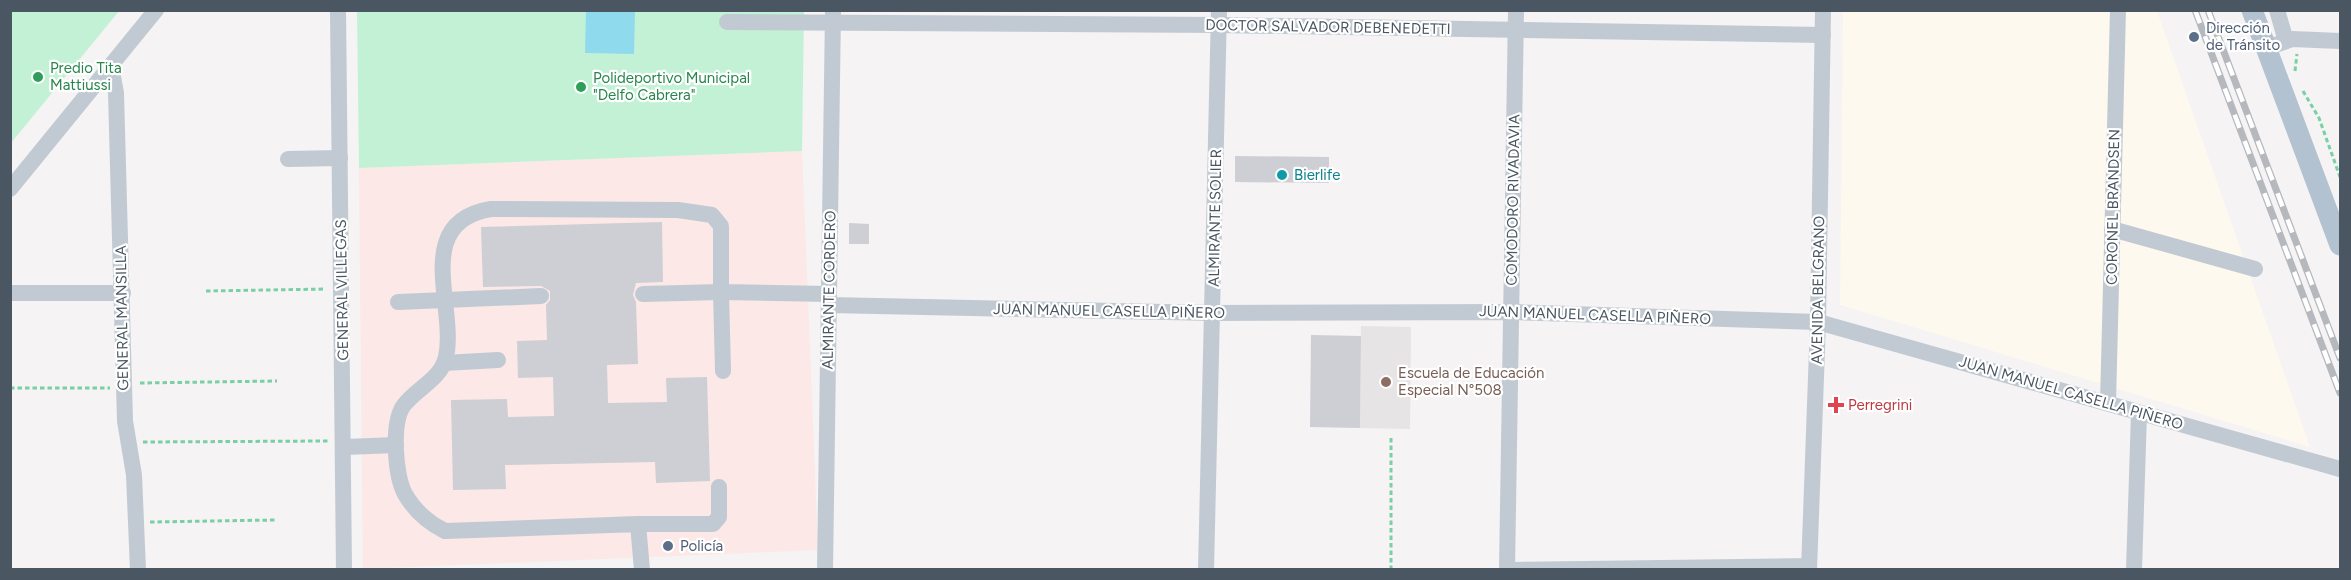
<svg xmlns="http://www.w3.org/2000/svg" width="2351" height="580" font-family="Figtree,sans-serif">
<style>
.commercial{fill:#fdf9ef}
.education{fill:#e6e4e5}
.medical{fill:#fce8e6}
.green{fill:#c3f1d5}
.water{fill:#90daee}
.building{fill:#cdcfd5}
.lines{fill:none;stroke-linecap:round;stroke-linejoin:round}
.path{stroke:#7ad0a6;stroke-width:3;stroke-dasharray:4.5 3;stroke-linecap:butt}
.minor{stroke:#c1cad2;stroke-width:16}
.major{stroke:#b3c2d1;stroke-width:21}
.rail-casing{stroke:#b5b8bd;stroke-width:7}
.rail{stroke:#fff;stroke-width:4.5;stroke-dasharray:14;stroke-linecap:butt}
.service-dot{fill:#5c6f8a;stroke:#fff;stroke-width:2}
.leisure-dot{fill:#2e9e5b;stroke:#fff;stroke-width:2}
.culture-dot{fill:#0f9aa8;stroke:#fff;stroke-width:2}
.education-dot{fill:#8d6e63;stroke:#fff;stroke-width:2}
.health-dot{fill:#e0444e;stroke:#fff;stroke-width:2}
.labels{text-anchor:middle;stroke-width:4.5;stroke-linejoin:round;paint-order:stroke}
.street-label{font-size:15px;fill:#4a5661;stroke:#fff}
.service-label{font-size:15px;fill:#4e5e75;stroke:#fff;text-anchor:start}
.leisure-label{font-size:15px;fill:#27864d;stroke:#fff;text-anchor:start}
.culture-label{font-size:15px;fill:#0d838f;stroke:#fff;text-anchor:start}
.education-label{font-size:15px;fill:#785e54;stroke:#fff;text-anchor:start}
.health-label{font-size:15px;fill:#be3a42;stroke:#fff;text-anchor:start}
</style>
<rect width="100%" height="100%" fill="#f5f3f3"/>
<!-- commercial -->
<polygon class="commercial" points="1843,11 2157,11 2310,447 1840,305"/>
<!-- education -->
<polygon class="education" points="1361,326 1411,327 1410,429 1360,428"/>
<!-- medical -->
<polygon class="medical" points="802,151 818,550 363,569 359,168"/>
<!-- green -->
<g class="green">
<polygon points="11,10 119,11 11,143 10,11"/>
<polygon points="357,11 804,11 802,151 359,168"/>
</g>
<!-- water -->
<polygon class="water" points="586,11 635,11 634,54 585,53"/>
<!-- building -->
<g class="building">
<polygon points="1235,156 1329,157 1329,183 1235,182"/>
<polygon points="662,222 663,282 636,283 633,295 636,302 638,364 607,365 608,403 667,402 666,378 707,377 710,481 656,483 655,462 505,465 506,489 453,490 451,400 507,399 508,417 554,416 553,377 518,378 517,341 547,340 546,305 550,300 550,291 541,286 483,287 481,227"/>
<polygon points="849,223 869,224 869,244 849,244"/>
<polygon points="1311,335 1361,336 1360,428 1310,427"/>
</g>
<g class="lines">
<!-- path -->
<g class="path">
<polyline points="2295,71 2297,54"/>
<polyline points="2303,91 2319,118 2340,177"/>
<polyline points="206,291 326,289"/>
<polyline points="140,383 277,381"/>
<polyline points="10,388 110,388"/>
<polyline points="1391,438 1391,570"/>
<polyline points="143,442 328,441"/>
<polyline points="150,522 275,520"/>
</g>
<!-- minor -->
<g class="minor">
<polyline points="338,10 344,570"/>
<polyline points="2277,10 2286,41"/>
<polyline points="727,22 1219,25 1823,35"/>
<polyline points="2267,48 2292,39 2340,41"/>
<polyline points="111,66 116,93 125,421 134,475 138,570"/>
<polyline points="288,159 340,158"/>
<polyline points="10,189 156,10"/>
<polyline points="2112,229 2255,269"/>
<polyline points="10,293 123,293"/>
<polyline points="643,294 721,292 723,371"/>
<polyline points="398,302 541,296"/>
<polyline points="829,305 1214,313 1511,312 1818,322 2340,469"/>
<polyline points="444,363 498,360"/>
<polyline points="2108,403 2118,10"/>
<polyline points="345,447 396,445"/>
<polyline points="638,524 713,524 719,517 719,487"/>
<path d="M642 570 638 524 445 531C429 523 414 510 405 494 395 476 391 422 404 405 417 388 441 379 446 357 457 307 411 222 491 209L678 210 712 215 721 226V292L829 294"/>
<polyline points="825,570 833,12"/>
<polyline points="1206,570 1219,10"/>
<polyline points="1507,570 1516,10"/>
<polyline points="1513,570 1809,566"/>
<polyline points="1809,570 1818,322 1823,10"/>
<polyline points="2134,570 2139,413"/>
</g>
<!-- major -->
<polyline class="major" points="2252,10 2340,245"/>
<!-- rail casing -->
<g class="rail-casing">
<g id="rail">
<polyline points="2195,10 2340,393"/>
<polyline points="2208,10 2340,358"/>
</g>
</g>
<!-- rail -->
<use href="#rail" class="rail"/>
</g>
<!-- markers -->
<g class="service-dot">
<circle cx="2194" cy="37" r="6"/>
<circle cx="668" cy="546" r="6"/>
</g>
<g class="leisure-dot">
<circle cx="38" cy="77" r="6"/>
<circle cx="581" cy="87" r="6"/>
</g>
<circle class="culture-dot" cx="1282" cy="175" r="6"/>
<circle class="education-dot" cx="1386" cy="382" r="6"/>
<path class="health-dot" d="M1833 396h6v6h6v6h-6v6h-6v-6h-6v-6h6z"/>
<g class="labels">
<!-- street labels -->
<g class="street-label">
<text transform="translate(1328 27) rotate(1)" y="5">DOCTOR SALVADOR DEBENEDETTI</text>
<text transform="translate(1513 200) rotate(-89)" y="5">COMODORO RIVADAVIA</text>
<text transform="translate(2113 207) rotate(-89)" y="5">CORONEL BRANDSEN</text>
<text transform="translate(1215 218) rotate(-89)" y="5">ALMIRANTE SOLIER</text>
<text transform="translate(342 290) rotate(-91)" y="5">GENERAL VILLEGAS</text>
<text transform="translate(829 290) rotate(-89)" y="5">ALMIRANTE CORDERO</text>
<text transform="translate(1818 290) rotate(-89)" y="5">AVENIDA BELGRANO</text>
<text transform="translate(1109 311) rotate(1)" y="5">JUAN MANUEL CASELLA PIÑERO</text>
<text transform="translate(1595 315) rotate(2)" y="5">JUAN MANUEL CASELLA PIÑERO</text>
<text transform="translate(122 318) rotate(-91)" y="5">GENERAL MANSILLA</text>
<text transform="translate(2071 393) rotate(16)" y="5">JUAN MANUEL CASELLA PIÑERO</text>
</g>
<!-- service labels -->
<g class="service-label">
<text x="2206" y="33">Dirección<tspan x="2206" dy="17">de Tránsito</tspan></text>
<text x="680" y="551">Policía</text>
</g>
<!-- leisure labels -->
<g class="leisure-label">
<text x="50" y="73">Predio Tita<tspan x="50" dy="17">Mattiussi</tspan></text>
<text x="593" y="83">Polideportivo Municipal<tspan x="593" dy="17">"Delfo Cabrera"</tspan></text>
</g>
<!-- culture labels -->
<g class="culture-label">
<text x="1294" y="180">Bierlife</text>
</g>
<!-- education labels -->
<g class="education-label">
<text x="1398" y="378">Escuela de Educación<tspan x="1398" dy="17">Especial N°508</tspan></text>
</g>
<!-- health labels -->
<g class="health-label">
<text x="1848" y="410">Perregrini</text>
</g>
</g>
<!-- border -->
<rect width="2351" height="580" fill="none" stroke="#4a5661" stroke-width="24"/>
</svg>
